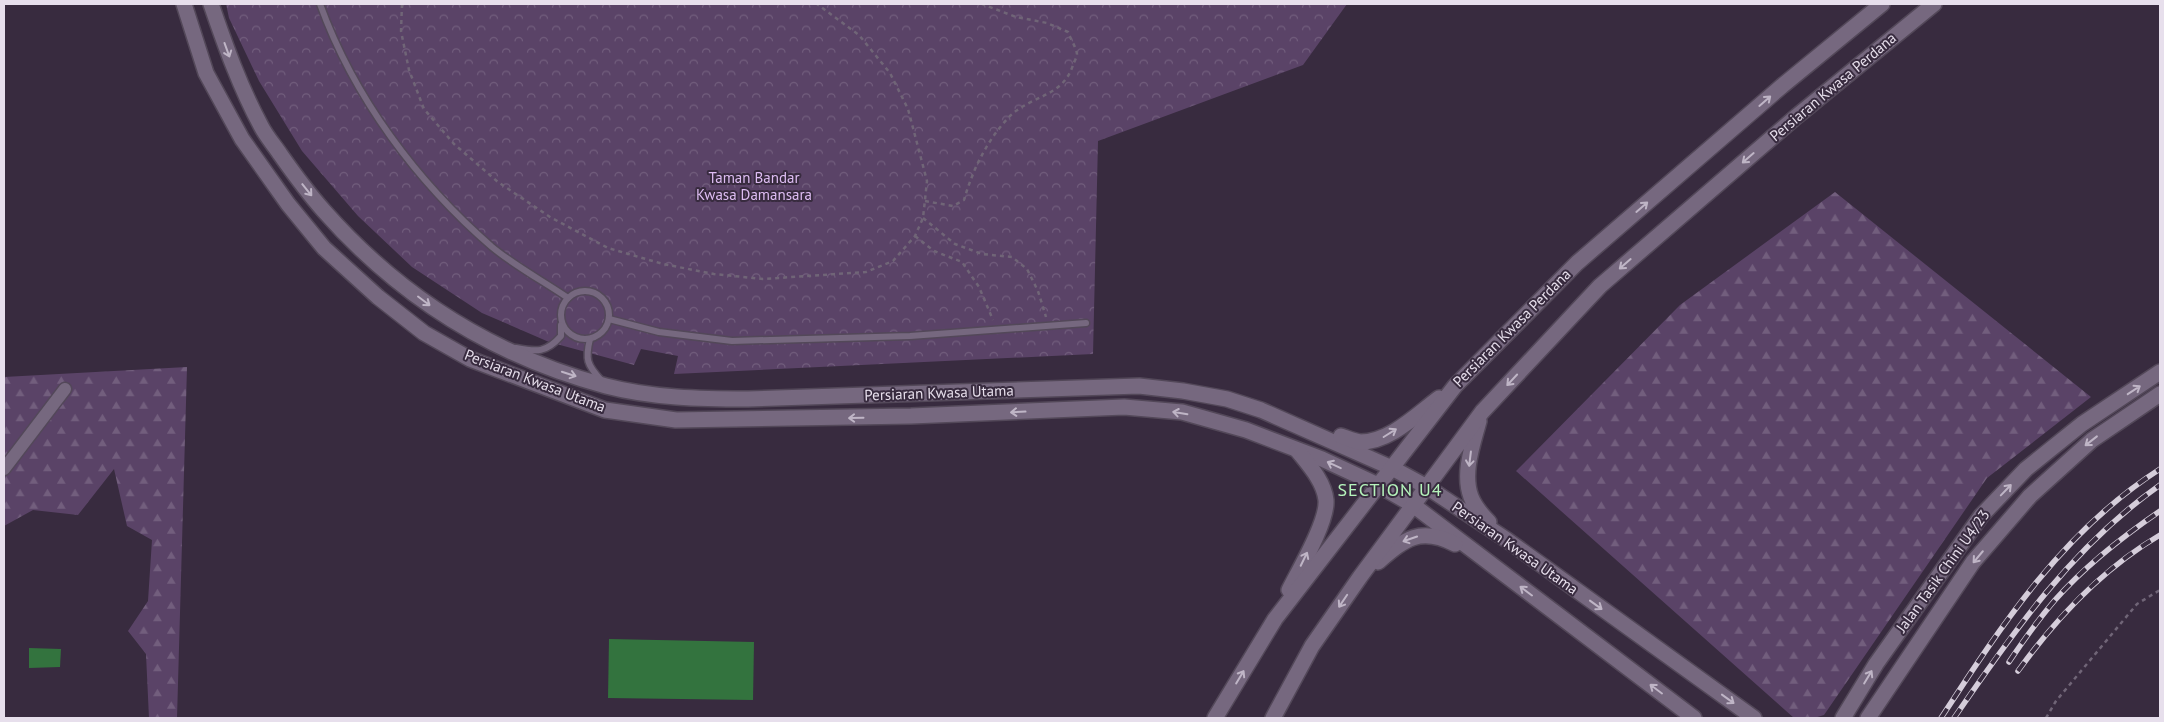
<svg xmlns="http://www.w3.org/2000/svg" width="2164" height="722" font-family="'PT Sans',sans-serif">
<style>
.forest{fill:url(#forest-firs)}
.park{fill:url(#park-crowns)}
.building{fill:#33733e}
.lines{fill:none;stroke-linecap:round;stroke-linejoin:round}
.lane-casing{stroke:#534859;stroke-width:9}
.street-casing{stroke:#534859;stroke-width:15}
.secondary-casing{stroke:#534859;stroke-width:18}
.path{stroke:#706577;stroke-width:2.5;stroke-dasharray:4 4;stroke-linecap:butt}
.lane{stroke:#76687f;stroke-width:6}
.street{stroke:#76687f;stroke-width:12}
.secondary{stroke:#76687f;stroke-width:15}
.rail-casing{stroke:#d5cdda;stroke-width:5.5}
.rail{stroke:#382b3f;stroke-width:4;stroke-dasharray:11;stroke-linecap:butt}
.oneway{stroke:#bfb5c6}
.labels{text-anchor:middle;stroke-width:4;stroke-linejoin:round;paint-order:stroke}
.street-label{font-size:15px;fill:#e7dfec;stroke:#382b3f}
.park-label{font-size:15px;fill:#debdf3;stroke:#382b3f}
.quarter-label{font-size:18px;letter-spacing:1px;fill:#b6f5bc;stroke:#382b3f}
</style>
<defs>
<pattern id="forest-firs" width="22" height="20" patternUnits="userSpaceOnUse" patternTransform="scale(1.25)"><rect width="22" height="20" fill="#5a4367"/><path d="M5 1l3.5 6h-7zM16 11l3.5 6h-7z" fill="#725e7d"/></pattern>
<pattern id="park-crowns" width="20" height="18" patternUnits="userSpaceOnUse" patternTransform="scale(1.25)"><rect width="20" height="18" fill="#5a4367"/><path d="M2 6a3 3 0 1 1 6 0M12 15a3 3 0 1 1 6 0" fill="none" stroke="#725e7d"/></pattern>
</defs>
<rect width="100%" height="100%" fill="#382b3f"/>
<!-- forest -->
<g class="forest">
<polygon points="1835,192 2091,397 1987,478 1824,715 1814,718 1794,718 1516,471 1680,305"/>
<polygon points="187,367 177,718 149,718 146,654 128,631 148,601 152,540 127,526 114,469 78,515 33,510 4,526 4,377"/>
</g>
<!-- park -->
<polygon class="park" points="226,4 1347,4 1303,65 1098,141 1093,354 674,374 678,356 641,349 634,365 549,342 482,313 412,267 358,216 302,151 259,81 229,18"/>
<!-- building -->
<g class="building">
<polygon points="609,639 754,642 753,700 608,698"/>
<polygon points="29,648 61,649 60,667 29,668"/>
</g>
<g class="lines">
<!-- lane casing -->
<g class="lane-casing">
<g id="lane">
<path d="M320 4C354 98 417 182 492 247 515 266 543 281 568 298"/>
<circle cx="585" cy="315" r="24"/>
<polyline points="609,319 659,332 732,341 910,336 1086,323"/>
<path d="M590 339C585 359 587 365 601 380"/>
<path d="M516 348C537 352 546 353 561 336V325"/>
</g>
</g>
<!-- street casing -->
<g class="street-casing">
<polyline id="street" points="4,469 65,389"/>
</g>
<!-- secondary casing -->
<g class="secondary-casing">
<g id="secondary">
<polyline points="184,4 206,73 242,139 288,204 324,248 378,297 424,333 470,359 605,410 676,420 911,416 1124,407 1182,412 1246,430 1322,459 1378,485 1413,505 1694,718"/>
<path d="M211 4C225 45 240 87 261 126 266 136 274 145 280 154 294 174 308 193 324 211 400 297 494 356 606 386 652 398 701 399 748 399L1139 386 1183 391 1227 399 1261 410 1392 468 1427 487 1507 540 1754 718"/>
<path d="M1479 421C1473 444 1462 473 1471 497 1475 507 1482 515 1489 522"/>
<path d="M1341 436C1347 438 1354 441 1360 442 1390 442 1416 415 1439 398"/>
<path d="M1378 562C1405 539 1420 526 1455 544"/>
<path d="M1289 590C1299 570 1328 521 1326 500 1324 481 1308 464 1297 450"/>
<polyline points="1215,718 1275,619 1455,386 1577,263 1782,86 1882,4"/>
<polyline points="1273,718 1312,646 1360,577 1482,412 1600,286 1797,116 1934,4"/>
<polyline points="1843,718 1876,664 1981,516 2026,469 2082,424 2160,372"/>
<polyline points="1868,718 1973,562 2030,496 2092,440 2160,394"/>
</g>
</g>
<!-- path -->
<g class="path">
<polyline points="402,4 401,31 409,70 424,109 454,144 498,182 550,217 608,248 663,264 714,274 763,279 866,272 893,261 915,236 923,218 927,181 908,109 890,73 859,35 817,4"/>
<path d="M925 201 953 206 964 200C973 169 987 140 1010 116 1032 95 1063 97 1073 65 1074 62 1077 57 1077 54 1076 47 1070 38 1068 32L1047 23 1016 17 982 4"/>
<polyline points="923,218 955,244 982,254 1012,257 1027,269 1038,291 1046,317"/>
<polyline points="915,236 934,251 962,262 979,287 993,320"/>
<polyline points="2046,718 2056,701 2137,604 2160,590"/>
</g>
<!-- lane -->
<use href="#lane" class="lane"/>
<!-- street -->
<use href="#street" class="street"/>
<!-- secondary -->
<use href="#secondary" class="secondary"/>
<!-- rail casing -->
<g class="rail-casing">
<g id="rail">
<path d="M2009 662C2023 641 2038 620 2055 600 2086 565 2122 537 2160 511"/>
<path d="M2018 671C2057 617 2102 569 2160 535"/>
<path d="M1941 718C2003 623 2063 531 2160 469"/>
<path d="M1954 718C2013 632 2073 546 2160 485"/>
</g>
</g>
<!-- rail -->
<use href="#rail" class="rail"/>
</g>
<!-- one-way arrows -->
<defs><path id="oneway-shaft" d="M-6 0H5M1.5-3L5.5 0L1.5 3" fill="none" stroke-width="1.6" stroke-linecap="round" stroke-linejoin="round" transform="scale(1.25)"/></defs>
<g class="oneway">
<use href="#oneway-shaft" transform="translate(227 50) rotate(70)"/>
<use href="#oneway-shaft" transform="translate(1765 101) rotate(-41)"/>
<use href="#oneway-shaft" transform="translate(1748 158) rotate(139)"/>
<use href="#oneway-shaft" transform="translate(307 190) rotate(51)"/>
<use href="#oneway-shaft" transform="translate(1642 207) rotate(-41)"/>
<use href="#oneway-shaft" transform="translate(1625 264) rotate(139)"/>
<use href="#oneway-shaft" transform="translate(424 301) rotate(37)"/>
<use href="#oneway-shaft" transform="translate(569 374) rotate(18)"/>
<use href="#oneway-shaft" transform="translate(1512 380) rotate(133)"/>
<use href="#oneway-shaft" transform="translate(2134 390) rotate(-33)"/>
<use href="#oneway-shaft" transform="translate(1018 412) rotate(177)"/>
<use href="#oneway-shaft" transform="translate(1180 413) rotate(-171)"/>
<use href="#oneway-shaft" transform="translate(856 418) rotate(179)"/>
<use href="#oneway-shaft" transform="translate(1390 433) rotate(-32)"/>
<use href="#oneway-shaft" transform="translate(2091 441) rotate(142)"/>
<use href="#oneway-shaft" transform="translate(1470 459) rotate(97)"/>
<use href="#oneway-shaft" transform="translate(1334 465) rotate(-155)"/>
<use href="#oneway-shaft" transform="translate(2006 490) rotate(-46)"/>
<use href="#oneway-shaft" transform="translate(1410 539) rotate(161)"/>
<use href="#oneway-shaft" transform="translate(1978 557) rotate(130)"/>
<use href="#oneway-shaft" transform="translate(1304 559) rotate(-64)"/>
<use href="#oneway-shaft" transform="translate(1526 591) rotate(-143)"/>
<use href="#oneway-shaft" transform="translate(1343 601) rotate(124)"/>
<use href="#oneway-shaft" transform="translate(1596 605) rotate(36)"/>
<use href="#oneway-shaft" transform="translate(1240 677) rotate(-59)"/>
<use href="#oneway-shaft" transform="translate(1868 677) rotate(-59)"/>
<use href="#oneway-shaft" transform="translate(1656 689) rotate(-143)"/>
<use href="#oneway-shaft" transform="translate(1728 699) rotate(36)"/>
</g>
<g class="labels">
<!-- street labels -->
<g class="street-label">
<text transform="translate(1833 87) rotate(-40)" y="5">Persiaran Kwasa Perdana</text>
<text transform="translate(1512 328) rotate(-45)" y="5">Persiaran Kwasa Perdana</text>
<text transform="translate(535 381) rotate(21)" y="5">Persiaran Kwasa Utama</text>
<text transform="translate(939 393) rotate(-2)" y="5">Persiaran Kwasa Utama</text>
<text transform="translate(1515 548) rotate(35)" y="5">Persiaran Kwasa Utama</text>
<text transform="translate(1943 571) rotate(-54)" y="5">Jalan Tasik Chini U4/23</text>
</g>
<!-- park labels -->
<g class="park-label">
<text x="754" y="183">Taman Bandar<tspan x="754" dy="17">Kwasa Damansara</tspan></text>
</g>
<!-- quarter labels -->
<g class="quarter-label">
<text x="1390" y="496">SECTION U4</text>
</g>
</g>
<!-- border -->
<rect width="2164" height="722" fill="none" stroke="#e7dfec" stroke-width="10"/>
</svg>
